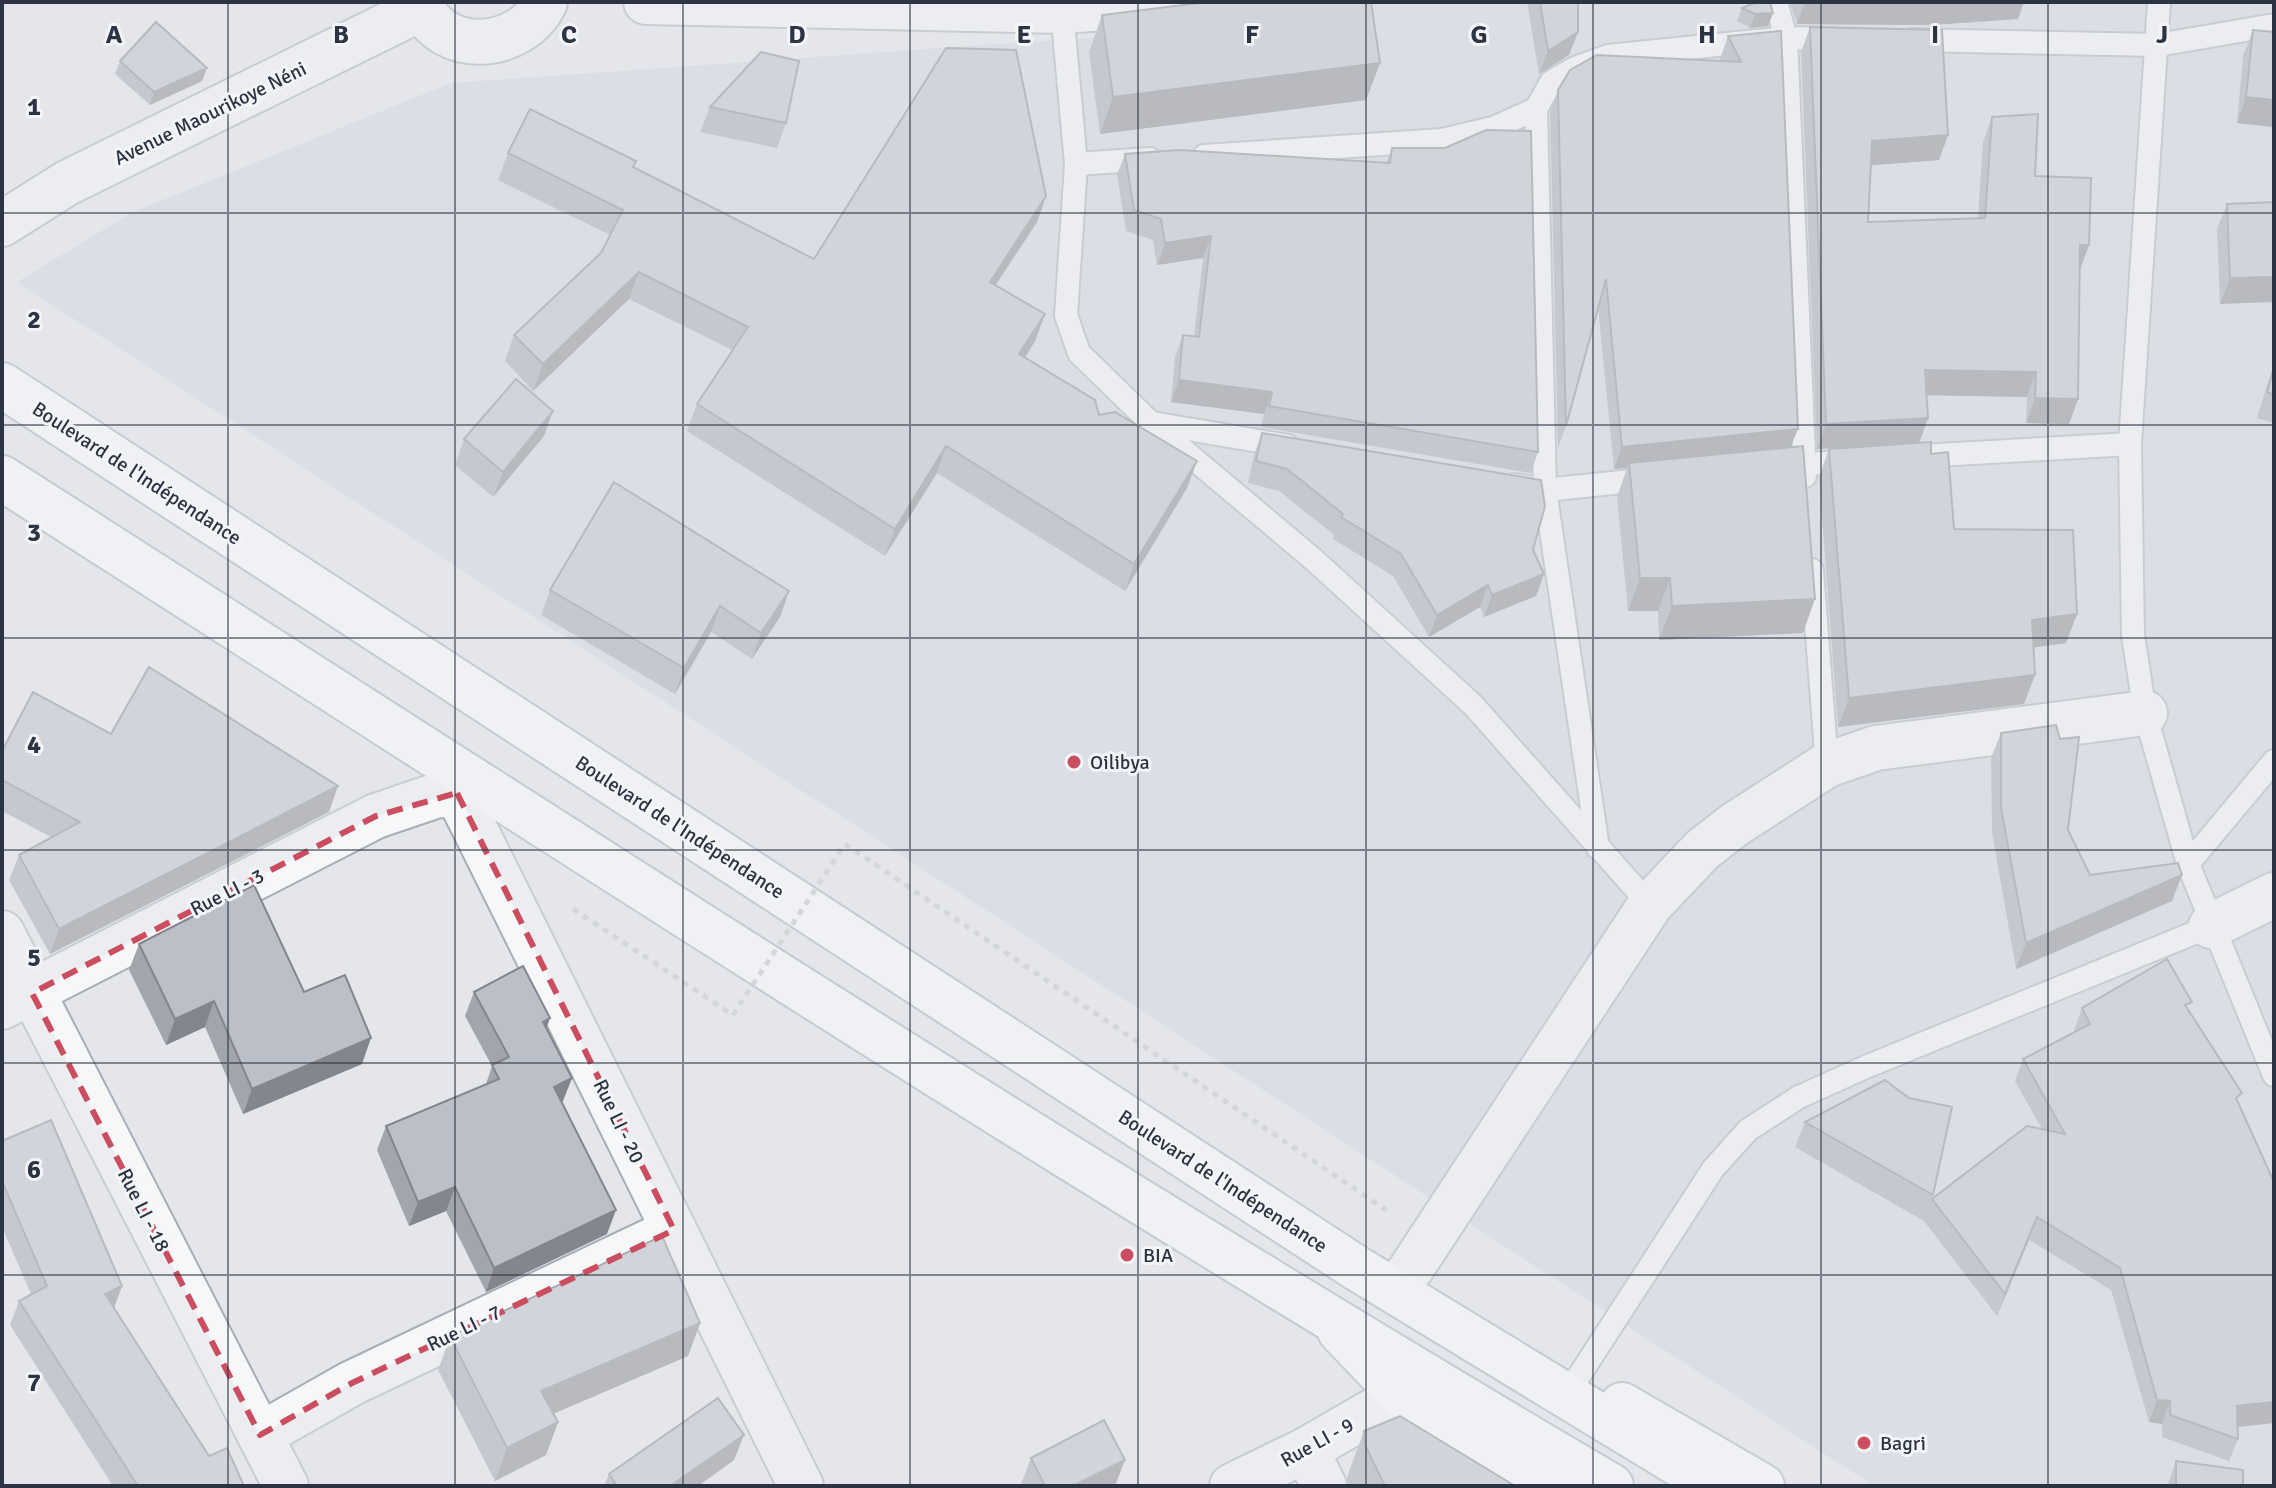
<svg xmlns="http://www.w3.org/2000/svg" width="2276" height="1488" font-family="Signika,sans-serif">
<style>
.built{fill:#d2d6dd}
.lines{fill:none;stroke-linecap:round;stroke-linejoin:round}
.lane-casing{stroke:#a9adb5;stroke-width:26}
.street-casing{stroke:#a9adb5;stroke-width:48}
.secondary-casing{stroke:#a9adb5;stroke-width:48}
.primary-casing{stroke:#a3abb6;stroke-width:48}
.path{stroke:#c1c4ca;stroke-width:5;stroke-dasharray:6 6;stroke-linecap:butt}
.lane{stroke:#f6f7f9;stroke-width:22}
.street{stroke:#f6f7f9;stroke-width:44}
.secondary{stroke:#fff;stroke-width:44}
.primary{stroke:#fff;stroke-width:44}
.path-bridge{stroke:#c1c4ca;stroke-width:5;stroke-dasharray:6 6;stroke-linecap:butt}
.wall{fill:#a1a5ac}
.shaded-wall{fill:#83868c}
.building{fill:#bbc0c8;stroke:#83868c;stroke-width:2}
.marked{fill:none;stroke:#cb4e60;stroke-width:6;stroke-dasharray:16 10;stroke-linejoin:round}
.grid{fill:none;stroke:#2c3443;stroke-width:2;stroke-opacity:0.55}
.poi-dot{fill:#cb4e60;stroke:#f3f5f8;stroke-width:3}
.labels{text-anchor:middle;stroke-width:6;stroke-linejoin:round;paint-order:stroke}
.street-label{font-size:20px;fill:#2c3443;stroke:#f3f5f8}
.poi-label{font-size:20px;fill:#2c3443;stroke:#f3f5f8;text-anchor:start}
.grid-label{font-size:26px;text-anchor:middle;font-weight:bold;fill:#2c3443;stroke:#f3f5f8;stroke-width:6;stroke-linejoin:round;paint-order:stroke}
</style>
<rect width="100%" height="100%" fill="#e4e6eb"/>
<!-- built -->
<polygon class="built" points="1277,2 2274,2 2274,1486 1874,1486 17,282 131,213 451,83 1209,29"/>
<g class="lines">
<!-- lane casing -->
<g class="lane-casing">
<g id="lane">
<polyline points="1776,2 1786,38 1805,476"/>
<polyline points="2159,2 2130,444 2133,635 2145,713 2188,864 2274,1075"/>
<polyline points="1062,11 1076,164 1066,315 1079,353 1151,423 1313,559 1473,705 1650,905"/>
<polyline points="1912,40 2158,45 2274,25"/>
<polyline points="1536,109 1545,490 1598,848"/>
<polyline points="1204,156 1442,140 1493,128 1536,109 1551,82 1575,68 1608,56 1786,38 1833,39"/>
<polyline points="1076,164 1150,159"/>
<polyline points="1152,423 1288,446"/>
<polyline points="1921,456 2130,444"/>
<polyline points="1777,466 1855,461"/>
<polyline points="1515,485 1545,490 1651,479"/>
<polyline points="1812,570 1827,765"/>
<polyline points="2188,864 2274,761"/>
<polyline points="1577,1379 1713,1169 1748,1130 1799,1097 1868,1066 2211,926"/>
</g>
</g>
<!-- street casing -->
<g class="street-casing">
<g id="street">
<path d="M420 2C441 59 522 51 545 2"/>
<polyline points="646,2 1062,11 1193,2"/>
<polyline points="2,224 67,183 422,8"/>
<polyline points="457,793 801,1486"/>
<polyline points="2211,926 2274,895"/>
<polyline points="2,933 286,1486"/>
<polyline points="2,1007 376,816 438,795 486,796"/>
<polyline points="1403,1281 1650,905 1702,850 1734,825 1827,765 1876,748 2145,713"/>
<polyline points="260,1435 352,1383 674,1230"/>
<polyline points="1306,1450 1324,1486"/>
<polyline points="1232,1486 1306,1450 1401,1395"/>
</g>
</g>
<!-- secondary casing -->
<g class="secondary-casing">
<g id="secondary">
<polyline points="1340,1331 1401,1395 1549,1486"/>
<polyline points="1622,1405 1762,1486"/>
</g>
</g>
<!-- primary casing -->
<g class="primary-casing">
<g id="primary">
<polyline points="2,385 1358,1269 1715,1486"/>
<path d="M2 478C535 819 1065 1165 1611 1486"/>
</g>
</g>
<!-- path -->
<g class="path">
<polyline points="845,844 1389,1212"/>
<polyline points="573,909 733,1015"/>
</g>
<!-- lane -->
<use href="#lane" class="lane"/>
<!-- street -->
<use href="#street" class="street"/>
<!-- secondary -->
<use href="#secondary" class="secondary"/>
<!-- primary -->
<use href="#primary" class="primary"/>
<!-- path-bridge -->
<polyline class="path-bridge" points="733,1015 845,844"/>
</g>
<!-- wall -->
<g class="wall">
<polygon points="1527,2 1578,2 1578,32 1569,55 1539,74"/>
<polygon points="1790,2 2024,2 2018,19 1931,25 1797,24"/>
<polygon points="1742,8 1773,13 1768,26 1750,28 1737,21"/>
<polygon points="1102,15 1380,63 1366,100 1100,134 1089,52"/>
<polygon points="1810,27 1948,135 1939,160 1871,165 1868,222 1978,218 1983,142 1992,117 2035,176 2080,270 2078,399 2069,424 2026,423 2027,397 1926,395 1928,418 1919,443 1817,449 1801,52"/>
<polygon points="2253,30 2274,32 2274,127 2237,123 2243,56"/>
<polygon points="1781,31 1791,447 1803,633 1659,640 1658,611 1628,611 1617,497 1627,468 1614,469 1598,307 1566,426 1558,448 1550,112 1558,90 1721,61 1720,59 1728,36"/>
<polygon points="120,61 202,81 150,105 115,74"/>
<polygon points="710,107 786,123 777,148 700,132"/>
<polygon points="1392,148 1538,452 1531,473 1261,427 1264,414 1171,402 1175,357 1183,335 1194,336 1203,258 1157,265 1153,240 1126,231 1117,175 1125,154 1386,163"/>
<polygon points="508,153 633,167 814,259 1046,196 1037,222 995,285 1045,314 1035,341 1025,358 1099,415 1197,461 1187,488 1125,591 937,473 885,556 687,431 697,404 732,350 629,299 533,391 505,361 514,335 601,253 610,235 498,180"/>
<polygon points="2274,202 2220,304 2217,229 2227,204"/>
<polygon points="2274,363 2274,423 2257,418"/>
<polygon points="1262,433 1533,550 1544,574 1536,596 1484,617 1480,607 1429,637 1393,576 1333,539 1334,535 1279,491 1248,483 1254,455"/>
<polygon points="544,436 493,497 455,465 464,439"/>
<polygon points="1829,449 1954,529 2077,614 2066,643 2033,647 2024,704 1838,727 1819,477"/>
<polygon points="550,590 789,591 780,617 752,659 711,632 675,694 541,615"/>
<polygon points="2001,733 2068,830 2090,875 2172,901 2016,969 1992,833 1991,758"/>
<polygon points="111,734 329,812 50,954 9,880 19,855 51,837 2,811 2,751"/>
<polygon points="139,944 304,992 362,1064 243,1114 205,1027 166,1045 129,970"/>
<polygon points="474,992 547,1029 572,1078 562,1102 607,1234 486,1292 446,1211 409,1226 377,1150 386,1126 486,1084 492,1066 465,1016"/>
<polygon points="2082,1008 2189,1011 2239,1103 2238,1439 2229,1461 2162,1437 2162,1424 2149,1422 2111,1290 2029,1240 1997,1316 1924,1221 1795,1147 1805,1122 1933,1195 1932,1199 2042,1129 2015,1081 2023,1059 2074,1032 2074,1030"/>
<polygon points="2,1141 122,1286 114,1308 209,1456 244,1486 113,1486 10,1325 19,1301 31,1294 2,1227"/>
<polygon points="700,1323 688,1356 553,1414 558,1422 546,1455 495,1481 438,1370 450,1337"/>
<polygon points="1364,1431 1515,1486 1348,1486 1347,1477"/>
<polygon points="744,1435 734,1460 698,1486 604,1486 609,1474"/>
<polygon points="1031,1458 1116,1486 1022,1486 1021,1484"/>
<polygon points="2176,1461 2243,1486 2167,1486"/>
</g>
<!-- shaded-wall -->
<g class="shaded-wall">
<polygon points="1805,2 2024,2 2018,19 1931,25 1797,24"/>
<polygon points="1773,13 1768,26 1750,28 1755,14"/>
<polygon points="1578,32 1569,55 1539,74 1548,51"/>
<polygon points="1380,63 1366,100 1100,134 1113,97"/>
<polygon points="207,68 202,81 150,105 154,92"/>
<polygon points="2246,97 2274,100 2274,127 2237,123"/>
<polygon points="1948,135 1939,160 1863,166 1872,141"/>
<polygon points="1046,196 1037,222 980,309 990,282"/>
<polygon points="1211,236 1203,258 1157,265 1165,243"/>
<polygon points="2080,245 2089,245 2080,270"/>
<polygon points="639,272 629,299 533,391 543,364"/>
<polygon points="2274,277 2274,302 2220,304 2230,278"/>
<polygon points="1045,314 1035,341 1010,381 1019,354"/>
<polygon points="1925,370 2036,372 2027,397 1916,395"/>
<polygon points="1179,380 1272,392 1264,414 1171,402"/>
<polygon points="2035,398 2078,399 2069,424 2026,423"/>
<polygon points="553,411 544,436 493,497 503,472"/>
<polygon points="1928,418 1919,443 1817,449 1826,424"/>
<polygon points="1798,429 1789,451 1629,463 1627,468 1614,469 1622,447"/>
<polygon points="946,446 937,473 885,556 895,529"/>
<polygon points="1197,461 1187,488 1125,591 1134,564"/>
<polygon points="1544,574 1536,596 1484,617 1492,595"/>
<polygon points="1640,578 1670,578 1658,611 1628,611"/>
<polygon points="1488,585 1480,607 1429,637 1437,615"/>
<polygon points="789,591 780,617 752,659 761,633"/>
<polygon points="1815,599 1803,633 1659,640 1672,606"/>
<polygon points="720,606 711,632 675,694 684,668"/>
<polygon points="2077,614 2066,643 2022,649 2032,620"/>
<polygon points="2035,675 2024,704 1838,727 1849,698"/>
<polygon points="338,786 329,812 50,954 59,929"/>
<polygon points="2182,875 2172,901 2016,969 2026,943"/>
<polygon points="214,1001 205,1027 166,1045 175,1019"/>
<polygon points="550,1018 542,1042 543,1022"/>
<polygon points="371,1038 362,1064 243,1114 252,1089"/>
<polygon points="572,1078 563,1101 546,1110 554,1087"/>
<polygon points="455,1187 446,1211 409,1226 418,1202"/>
<polygon points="616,1210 607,1234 486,1292 494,1268"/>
<polygon points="2037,1217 2029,1240 1997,1316 2005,1294"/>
<polygon points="122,1286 113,1310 105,1294"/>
<polygon points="700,1323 688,1356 529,1424 541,1391"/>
<polygon points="2157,1400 2170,1401 2162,1424 2149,1422"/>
<polygon points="2274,1402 2274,1423 2229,1428 2237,1406"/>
<polygon points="558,1422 546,1455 495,1481 507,1448"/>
<polygon points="744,1435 734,1460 698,1486 670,1486"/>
<polygon points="1125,1460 1115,1486 1073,1486"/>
</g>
<!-- building -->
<g class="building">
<polygon points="1207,2 1371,2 1380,63 1113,97 1102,15"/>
<polygon points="1540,2 1578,2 1578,32 1548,51"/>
<polygon points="1757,2 1770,2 1773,13 1755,14 1742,8"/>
<polygon points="1805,2 1952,2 1939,3"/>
<polygon points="156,22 207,68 154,92 120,61"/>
<polygon points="1810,27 1942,30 1948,135 1872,141 1868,222 1985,218 1992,117 2038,114 2035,176 2091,178 2089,245 2080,245 2078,399 2035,398 2036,372 1925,370 1928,418 1826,424"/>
<polygon points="2253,30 2274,32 2274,100 2246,97"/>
<polygon points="1781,31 1798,429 1622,447 1606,279 1566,426 1558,90 1570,70 1597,55 1741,62 1728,36"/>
<polygon points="946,48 1016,50 1046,196 990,282 1045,314 1019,354 1095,400 1099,415 1115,412 1197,461 1134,564 946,446 895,529 697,404 748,327 639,272 543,364 514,335 601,253 623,210 508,153 530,109 636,161 633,167 814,259"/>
<polygon points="761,52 799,61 786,123 710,107"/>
<polygon points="1486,130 1531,131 1538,452 1269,406 1272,392 1179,380 1183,335 1199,337 1211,236 1165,243 1161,219 1134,210 1125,154 1179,150 1390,163 1392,148 1445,148"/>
<polygon points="2274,202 2274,277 2230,278 2227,204"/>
<polygon points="2274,368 2274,395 2267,392"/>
<polygon points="516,379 553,411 503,472 464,439"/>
<polygon points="1262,433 1541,480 1545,506 1533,550 1544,574 1492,595 1488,585 1437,615 1401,554 1341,517 1343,514 1287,469 1256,461"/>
<polygon points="1931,442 1931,454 1948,452 1954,529 2073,530 2077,614 2032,620 2035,675 1849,698 1829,449"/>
<polygon points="1803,446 1815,599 1672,606 1670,578 1640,578 1629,463"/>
<polygon points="614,482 789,591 761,633 720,606 684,668 550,590"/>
<polygon points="149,667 338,786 59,929 19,855 80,822 2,780 2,751 33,692 111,734"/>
<polygon points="2056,725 2060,739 2079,737 2068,830 2090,875 2178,863 2182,875 2026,943 2001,808 2001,733"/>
<polygon points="254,885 304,992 345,975 371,1038 252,1089 214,1001 175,1019 139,944"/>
<polygon points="2167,959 2192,1002 2185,1005 2242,1093 2236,1098 2274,1182 2274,1402 2237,1406 2238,1439 2170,1415 2170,1401 2157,1400 2120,1268 2037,1217 2005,1294 1932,1199 2027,1126 2065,1134 2023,1059 2090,1024 2082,1008"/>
<polygon points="523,966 550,1018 543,1022 572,1078 554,1087 616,1210 494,1268 455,1187 418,1202 386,1126 499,1079 492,1065 509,1057 474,992"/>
<polygon points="1885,1080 1909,1098 1952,1107 1933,1195 1805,1122"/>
<polygon points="51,1120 122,1286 105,1294 209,1456 227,1448 244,1486 138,1486 19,1301 47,1286 2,1181 2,1141"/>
<polygon points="662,1236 700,1323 541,1391 558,1422 507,1448 450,1337"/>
<polygon points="718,1398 744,1435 670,1486 617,1486 609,1474"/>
<polygon points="1400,1416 1515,1486 1385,1486 1365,1445 1364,1431"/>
<polygon points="1104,1420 1125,1460 1073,1486 1045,1486 1031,1458"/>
<polygon points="2176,1461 2243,1470 2243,1486 2176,1486"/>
</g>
<!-- marked area -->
<path d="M0 0H2276V1488H0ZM457 793 674 1230 352 1383 260 1435 32 993 376 816Z" fill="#e4e6eb" fill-opacity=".55" fill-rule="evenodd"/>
<path class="marked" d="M457 793 674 1230 352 1383 260 1435 32 993 376 816Z"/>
<!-- grid -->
<path class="grid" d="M228 2V1486M455 2V1486M683 2V1486M910 2V1486M1138 2V1486M1366 2V1486M1593 2V1486M1821 2V1486M2048 2V1486M2 213H2274M2 425H2274M2 638H2274M2 850H2274M2 1063H2274M2 1275H2274"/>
<!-- markers -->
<g class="poi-dot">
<circle cx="1074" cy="762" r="8"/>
<circle cx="1127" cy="1255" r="8"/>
<circle cx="1864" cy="1443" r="8"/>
</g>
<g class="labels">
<!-- street labels -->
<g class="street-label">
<text transform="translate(210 113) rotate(-26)" y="7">Avenue Maourikoye Néni</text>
<text transform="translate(137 473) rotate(33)" y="7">Boulevard de l'Indépendance</text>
<text transform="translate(680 827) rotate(33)" y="7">Boulevard de l'Indépendance</text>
<text transform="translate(227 892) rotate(-27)" y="7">Rue LI - 3</text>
<text transform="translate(619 1121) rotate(64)" y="7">Rue LI - 20</text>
<text transform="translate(1223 1181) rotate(33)" y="7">Boulevard de l'Indépendance</text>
<text transform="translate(144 1210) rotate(63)" y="7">Rue LI - 18</text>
<text transform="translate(464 1328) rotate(-26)" y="7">Rue LI - 7</text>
<text transform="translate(1317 1442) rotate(-29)" y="7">Rue LI - 9</text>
</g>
<!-- poi labels -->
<g class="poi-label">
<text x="1090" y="769">Oilibya</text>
<text x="1143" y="1262">BIA</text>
<text x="1880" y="1450">Bagri</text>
</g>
</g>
<g class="grid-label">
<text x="114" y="43">A</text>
<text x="341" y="43">B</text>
<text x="569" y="43">C</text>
<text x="797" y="43">D</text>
<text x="1024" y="43">E</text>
<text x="1252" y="43">F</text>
<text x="1479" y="43">G</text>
<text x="1707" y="43">H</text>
<text x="1935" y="43">I</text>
<text x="2162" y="43">J</text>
<text x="34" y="115">1</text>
<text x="34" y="328">2</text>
<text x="34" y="541">3</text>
<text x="34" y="753">4</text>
<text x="34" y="966">5</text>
<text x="34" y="1178">6</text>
<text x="34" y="1391">7</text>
</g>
<!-- border -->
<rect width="2276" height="1488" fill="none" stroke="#2c3443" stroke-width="8"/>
</svg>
